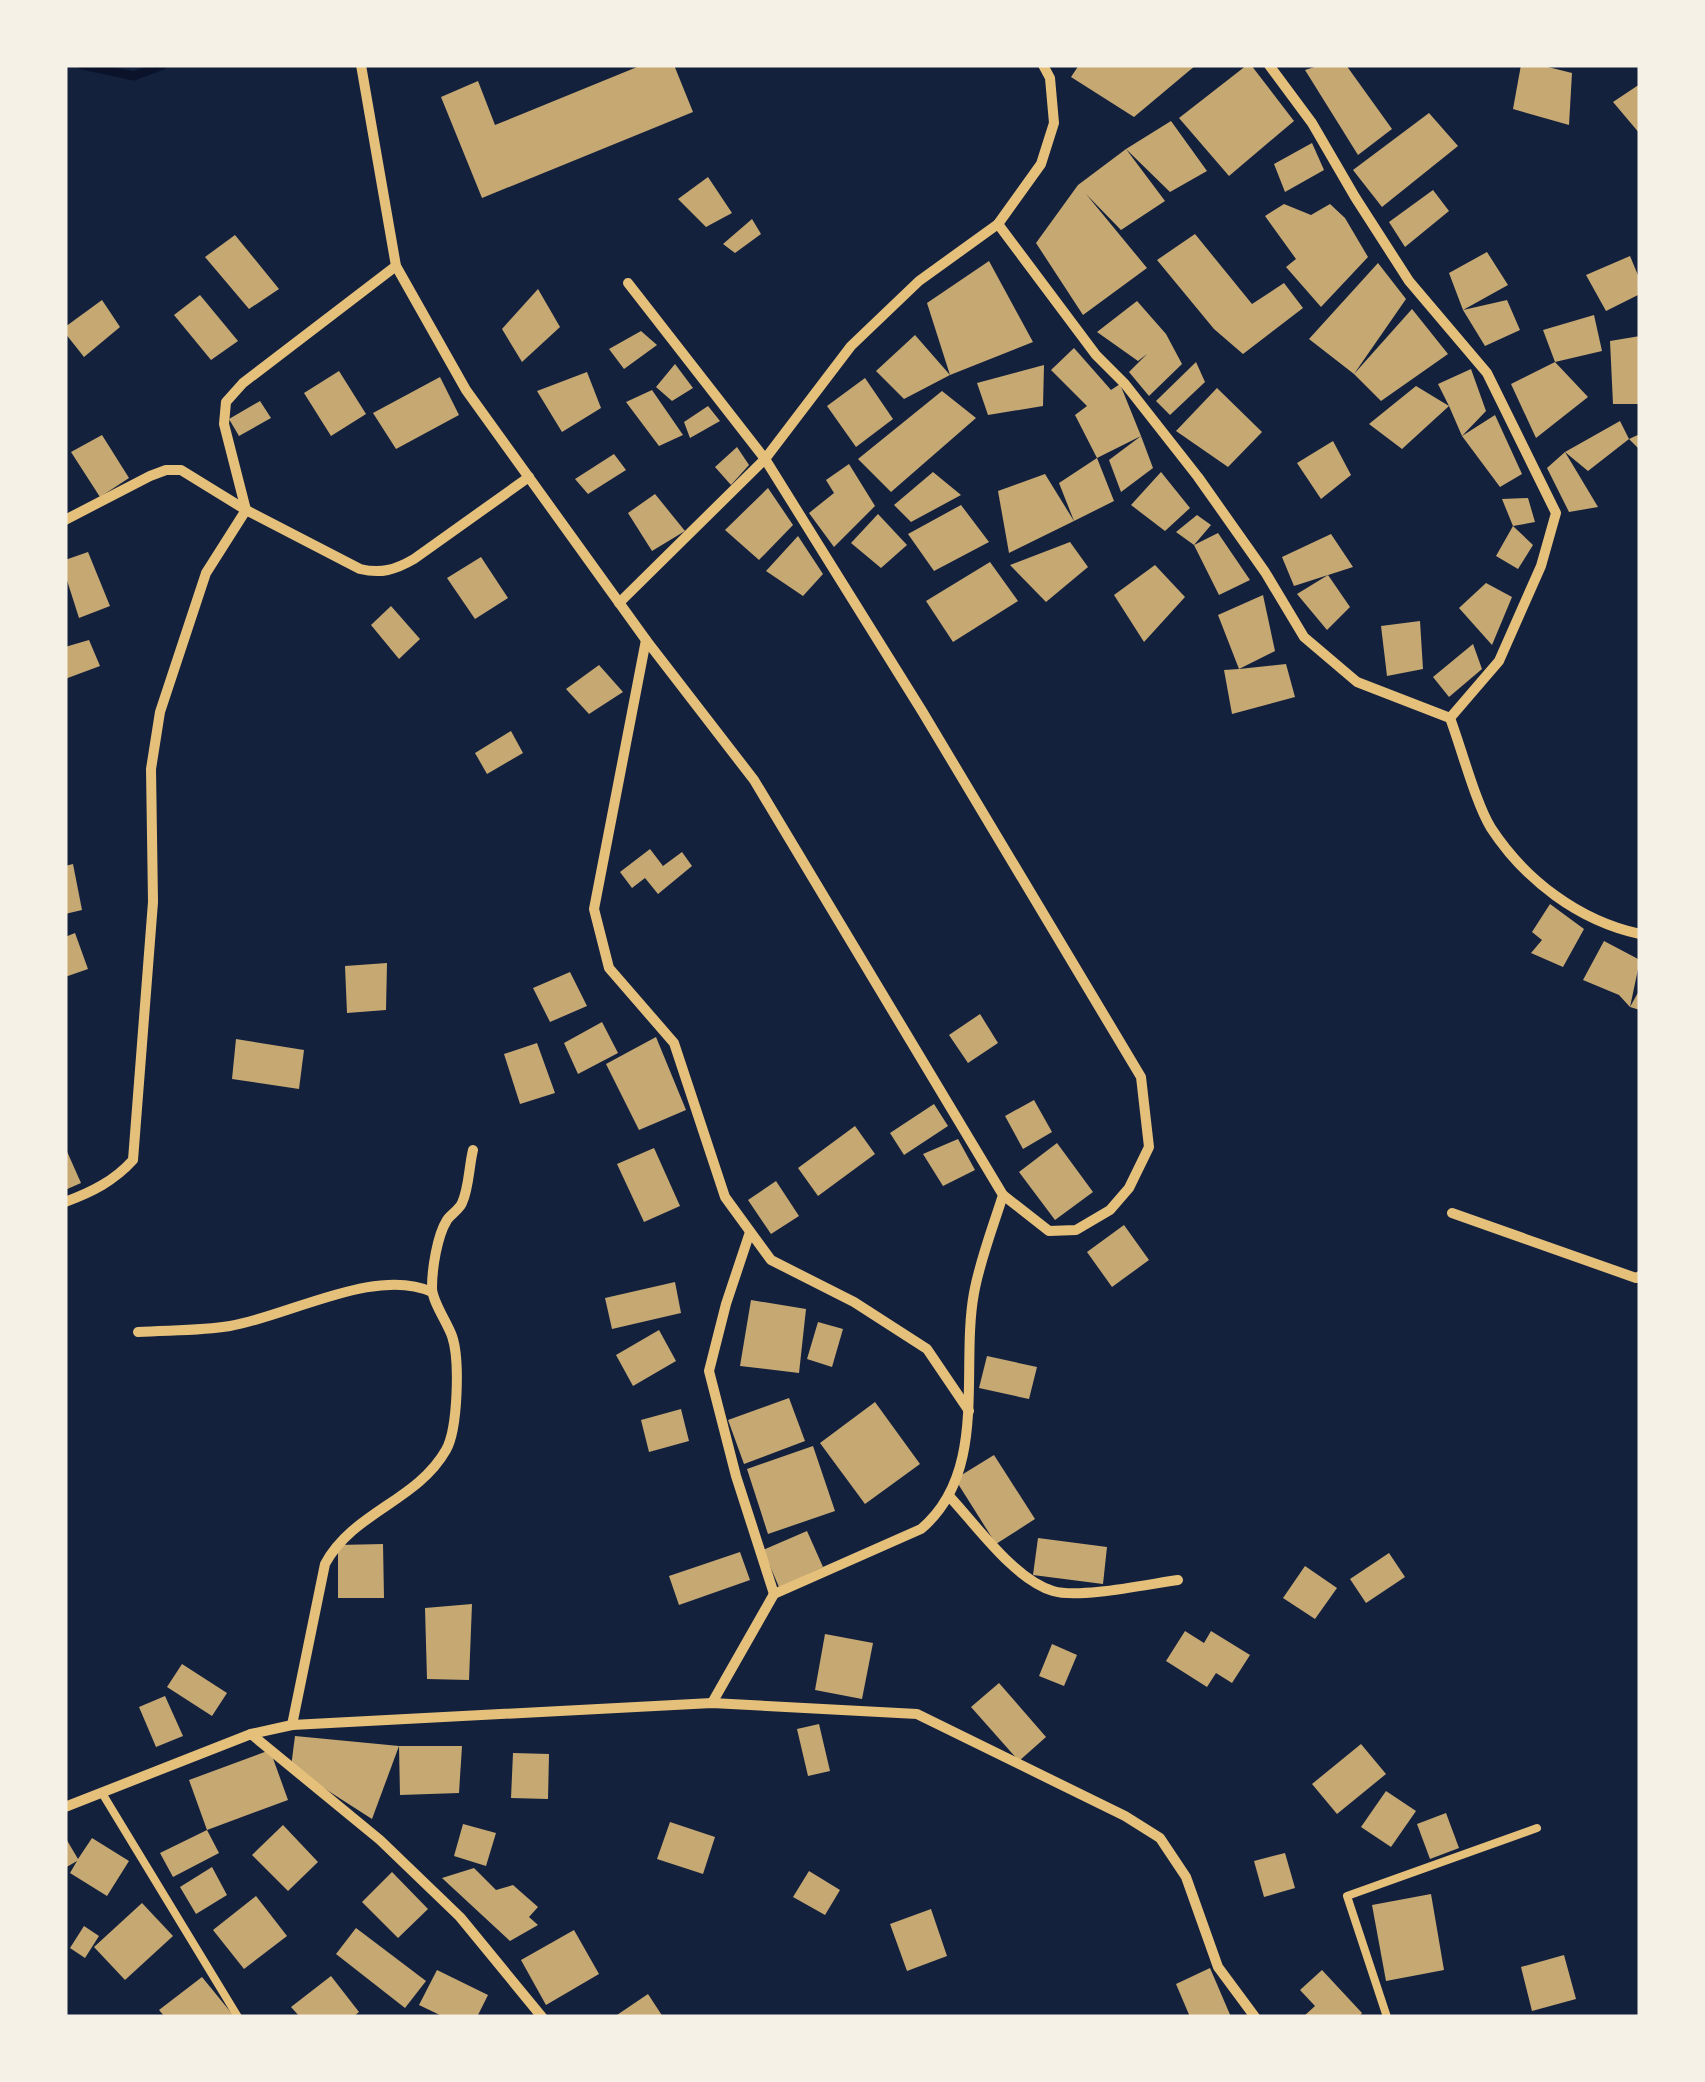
<svg xmlns="http://www.w3.org/2000/svg" width="1705" height="2082" font-family="'DM Sans',sans-serif">
<style>
.lines{fill:none;stroke-linecap:round;stroke-linejoin:round}
.stream{stroke:#0b132b;stroke-width:9}
.building{fill:#c6a872}
.service{stroke:#e5c07b;stroke-width:8}
.minor{stroke:#e5c07b;stroke-width:10}
</style>
<rect width="100%" height="100%" fill="#14213d"/>
<g class="lines">
<!-- stream -->
<polyline class="stream" points="82,65 134,76 163,65"/>
</g>
<!-- building -->
<g class="building">
<polygon points="642,65 674,65 693,112 482,198 441,97 478,81 495,125"/>
<polygon points="1079,65 1196,65 1134,117 1071,77"/>
<polygon points="1247,65 1251,65 1294,121 1229,176 1179,118"/>
<polygon points="1321,65 1346,65 1392,129 1358,155 1305,70"/>
<polygon points="1521,65 1540,65 1572,73 1569,125 1513,109"/>
<polygon points="1640,84 1640,134 1613,102"/>
<polygon points="1429,113 1458,146 1382,207 1353,170"/>
<polygon points="1171,121 1207,171 1170,192 1126,149 1165,201 1121,230 1086,194 1147,268 1083,315 1036,243 1078,185 1126,149"/>
<polygon points="1312,143 1324,170 1285,192 1274,164"/>
<polygon points="708,177 732,213 706,227 678,199"/>
<polygon points="1433,190 1449,211 1405,247 1389,222"/>
<polygon points="1284,204 1311,215 1330,204 1345,218 1368,257 1321,307 1286,267 1296,259 1265,216"/>
<polygon points="752,219 761,234 735,253 723,244"/>
<polygon points="1195,234 1252,304 1284,283 1303,308 1243,354 1214,329 1157,260"/>
<polygon points="235,235 279,289 249,309 205,257"/>
<polygon points="1487,252 1508,285 1463,310 1507,300 1520,330 1485,346 1463,310 1449,273"/>
<polygon points="1630,256 1640,280 1640,294 1606,311 1586,275"/>
<polygon points="989,261 1033,342 950,375 927,303"/>
<polygon points="1378,263 1406,299 1354,374 1412,309 1448,354 1381,401 1354,374 1309,339"/>
<polygon points="538,289 560,327 522,362 502,329"/>
<polygon points="200,295 238,341 211,360 174,315"/>
<polygon points="102,300 120,327 84,357 65,333 65,327"/>
<polygon points="1137,301 1166,334 1182,364 1149,396 1129,372 1147,354 1138,361 1097,332"/>
<polygon points="1594,315 1602,351 1555,362 1543,330"/>
<polygon points="641,331 657,345 624,369 609,349"/>
<polygon points="915,335 950,375 904,399 876,371"/>
<polygon points="1640,336 1640,404 1613,404 1610,341"/>
<polygon points="1074,348 1111,390 1120,384 1141,436 1153,468 1121,492 1109,460 1141,436 1097,458 1075,415 1087,406 1051,370"/>
<polygon points="1196,362 1205,382 1170,415 1156,401"/>
<polygon points="1555,362 1588,397 1536,438 1511,384"/>
<polygon points="675,364 693,388 672,401 656,387"/>
<polygon points="1044,365 1043,406 988,415 977,383"/>
<polygon points="1471,369 1486,411 1462,436 1449,406 1402,449 1369,424 1416,386 1449,406 1438,384"/>
<polygon points="339,371 366,414 331,436 304,393"/>
<polygon points="587,372 601,408 562,432 537,391"/>
<polygon points="440,377 459,415 396,449 373,413"/>
<polygon points="865,378 893,419 856,447 827,406"/>
<polygon points="1217,388 1262,432 1228,467 1176,431"/>
<polygon points="652,390 683,435 659,446 626,402"/>
<polygon points="942,391 976,418 891,492 858,459"/>
<polygon points="260,401 271,418 239,436 229,419"/>
<polygon points="708,406 720,421 690,438 684,422"/>
<polygon points="1495,415 1522,474 1500,487 1462,436"/>
<polygon points="1620,421 1629,439 1640,434 1640,450 1629,439 1588,471 1565,452"/>
<polygon points="102,435 129,478 100,497 71,452"/>
<polygon points="1333,441 1351,475 1321,499 1297,463"/>
<polygon points="737,447 749,465 731,485 715,467"/>
<polygon points="1565,452 1598,507 1569,512 1547,468"/>
<polygon points="614,454 626,470 588,494 575,479"/>
<polygon points="1097,458 1114,501 1074,521 1059,483"/>
<polygon points="849,464 875,506 834,547 809,513 834,493 826,480"/>
<polygon points="933,472 961,495 911,522 894,505"/>
<polygon points="1161,472 1190,508 1165,531 1131,505"/>
<polygon points="1045,474 1074,521 1009,553 998,491"/>
<polygon points="768,488 793,525 759,560 725,530"/>
<polygon points="655,494 685,531 652,551 628,513"/>
<polygon points="1528,498 1535,522 1513,526 1533,545 1518,569 1496,556 1513,526 1502,499"/>
<polygon points="961,505 989,542 934,571 908,534"/>
<polygon points="878,514 907,545 881,568 851,543"/>
<polygon points="1197,515 1211,525 1194,545 1218,533 1250,580 1219,595 1194,545 1176,532"/>
<polygon points="1331,534 1353,567 1294,586 1282,557"/>
<polygon points="798,536 823,574 803,596 766,571"/>
<polygon points="1070,542 1088,567 1046,602 1010,565"/>
<polygon points="88,552 110,606 79,618 65,574 65,560"/>
<polygon points="481,557 508,598 475,619 447,578"/>
<polygon points="990,562 1018,601 953,642 926,601"/>
<polygon points="1155,565 1185,597 1144,642 1114,595"/>
<polygon points="1328,575 1350,607 1327,630 1297,594"/>
<polygon points="1486,583 1512,597 1492,645 1459,608"/>
<polygon points="1263,595 1275,651 1239,669 1286,664 1295,697 1232,714 1224,670 1239,669 1218,615"/>
<polygon points="391,606 420,639 399,659 371,625"/>
<polygon points="1420,621 1423,669 1387,676 1381,626"/>
<polygon points="89,640 100,666 65,679 65,647"/>
<polygon points="1473,644 1482,669 1449,697 1433,677"/>
<polygon points="599,665 623,692 589,714 566,689"/>
<polygon points="511,731 523,753 487,774 475,753"/>
<polygon points="650,849 663,866 682,852 692,866 658,894 645,878 632,888 620,872"/>
<polygon points="73,864 82,910 65,914 65,866"/>
<polygon points="1550,904 1584,929 1563,967 1531,953 1542,940 1532,932"/>
<polygon points="75,933 88,969 65,977 65,937"/>
<polygon points="1604,941 1640,960 1630,1007 1640,989 1640,1010 1630,1007 1619,995 1583,980"/>
<polygon points="387,963 386,1010 347,1013 345,966"/>
<polygon points="570,972 587,1006 550,1022 533,988"/>
<polygon points="980,1014 998,1043 968,1063 949,1035"/>
<polygon points="602,1022 618,1053 578,1074 564,1043"/>
<polygon points="656,1037 686,1110 639,1130 606,1064"/>
<polygon points="236,1039 304,1050 299,1089 232,1079"/>
<polygon points="537,1043 555,1093 520,1104 504,1054"/>
<polygon points="1034,1100 1052,1132 1023,1149 1005,1116"/>
<polygon points="934,1104 948,1126 904,1155 890,1133"/>
<polygon points="855,1126 875,1154 818,1196 798,1168"/>
<polygon points="958,1139 975,1170 943,1186 923,1154"/>
<polygon points="1057,1143 1093,1192 1055,1220 1019,1172"/>
<polygon points="65,1147 81,1183 65,1190"/>
<polygon points="654,1148 680,1206 644,1222 617,1164"/>
<polygon points="776,1181 799,1216 771,1234 748,1200"/>
<polygon points="1124,1225 1149,1260 1112,1287 1087,1252"/>
<polygon points="675,1282 681,1313 612,1329 605,1298"/>
<polygon points="751,1300 806,1309 799,1373 740,1366"/>
<polygon points="818,1322 843,1329 832,1367 807,1359"/>
<polygon points="659,1330 676,1361 633,1386 616,1355"/>
<polygon points="987,1356 1037,1367 1029,1399 979,1388"/>
<polygon points="789,1398 805,1441 744,1464 728,1420"/>
<polygon points="875,1402 920,1464 865,1504 820,1443"/>
<polygon points="681,1409 689,1441 649,1452 641,1420"/>
<polygon points="813,1446 835,1511 768,1534 747,1469"/>
<polygon points="994,1455 1035,1519 996,1544 955,1479"/>
<polygon points="807,1531 823,1567 779,1587 763,1550"/>
<polygon points="1038,1538 1107,1547 1103,1584 1033,1575"/>
<polygon points="383,1544 384,1598 338,1598 338,1545"/>
<polygon points="740,1552 750,1580 679,1605 669,1576"/>
<polygon points="1389,1553 1405,1577 1366,1603 1350,1579"/>
<polygon points="1305,1566 1337,1588 1315,1619 1283,1598"/>
<polygon points="472,1604 469,1680 427,1679 425,1608"/>
<polygon points="1185,1631 1204,1643 1211,1631 1250,1655 1232,1683 1216,1673 1207,1687 1166,1661"/>
<polygon points="825,1634 873,1643 862,1699 815,1690"/>
<polygon points="1052,1644 1077,1655 1064,1686 1039,1676"/>
<polygon points="182,1664 227,1693 212,1716 167,1687"/>
<polygon points="999,1683 1046,1737 1019,1761 971,1707"/>
<polygon points="165,1696 183,1736 156,1747 139,1707"/>
<polygon points="819,1724 830,1771 808,1776 797,1729"/>
<polygon points="295,1736 399,1746 372,1819 291,1767"/>
<polygon points="1361,1744 1386,1774 1337,1814 1312,1784"/>
<polygon points="399,1746 462,1746 459,1793 400,1795"/>
<polygon points="270,1750 288,1800 207,1830 189,1780"/>
<polygon points="513,1753 549,1754 548,1799 511,1798"/>
<polygon points="1386,1791 1416,1811 1391,1847 1361,1827"/>
<polygon points="1446,1813 1459,1848 1430,1859 1417,1824"/>
<polygon points="670,1822 715,1837 703,1874 657,1859"/>
<polygon points="463,1824 496,1833 486,1866 454,1856"/>
<polygon points="283,1825 318,1862 288,1891 252,1855"/>
<polygon points="207,1830 219,1853 173,1877 160,1853"/>
<polygon points="65,1837 78,1859 92,1838 129,1861 107,1896 70,1873 77,1861 65,1868"/>
<polygon points="1285,1853 1295,1888 1264,1897 1254,1861"/>
<polygon points="212,1867 227,1895 196,1914 180,1887"/>
<polygon points="474,1868 496,1890 513,1885 538,1907 529,1917 538,1925 510,1941 442,1878"/>
<polygon points="809,1871 840,1890 825,1915 793,1897"/>
<polygon points="392,1872 428,1909 398,1938 362,1902"/>
<polygon points="1431,1894 1444,1970 1386,1981 1372,1905"/>
<polygon points="256,1896 287,1936 244,1969 213,1930"/>
<polygon points="142,1903 173,1936 125,1980 94,1947"/>
<polygon points="931,1909 947,1956 907,1971 890,1924"/>
<polygon points="84,1926 99,1936 85,1958 70,1948"/>
<polygon points="356,1928 426,1981 405,2008 336,1954"/>
<polygon points="574,1930 599,1974 546,2005 521,1960"/>
<polygon points="1564,1955 1576,1999 1532,2011 1521,1967"/>
<polygon points="1210,1968 1231,2017 1190,2017 1176,1984"/>
<polygon points="437,1970 488,1995 477,2017 444,2017 419,2005"/>
<polygon points="1322,1970 1362,2013 1359,2017 1303,2017 1315,2006 1300,1990"/>
<polygon points="331,1976 359,2012 353,2017 300,2017 291,2007"/>
<polygon points="202,1977 233,2015 165,2017 159,2010"/>
<polygon points="648,1994 663,2017 614,2017"/>
</g>
<g class="lines">
<!-- service -->
<g class="service">
<polyline points="102,1793 238,2017"/>
<polyline points="1387,2017 1347,1896 1537,1828"/>
</g>
<!-- minor -->
<g class="minor">
<path d="M361 65 396 266 466 390 646 640 754 780 1003 1195C993 1227 980 1260 974 1293 960 1369 989 1472 921 1529L774 1594 712 1703"/>
<polyline points="1269,65 1312,123 1355,197 1409,281 1487,373 1556,513 1541,566 1499,661 1450,718"/>
<path d="M998 224 1096 355 1125 384 1198 477 1265 572 1304 637 1357 682 1450 718C1461 747 1476 804 1491 828 1525 880 1579 921 1640 934"/>
<polyline points="628,283 765,459 922,711 1141,1077 1149,1147 1129,1188 1110,1210 1076,1230 1049,1231 1003,1195"/>
<path d="M65 520 150 476 166 470H181L246 510 360 569C381 574 395 570 414 559L529 477"/>
<polyline points="619,603 765,459 851,346 919,281 998,224 1041,164 1054,123 1050,78 1043,65"/>
<polyline points="646,640 594,909 609,968 674,1043 725,1197 771,1260 854,1302 927,1349 969,1411"/>
<path d="M65 1202C92 1192 114 1181 133 1160L153 902 151 769 160 712 206 573 246 510 224 424 226 402 243 383 396 266"/>
<polyline points="1452,1213 1636,1278 1640,1276"/>
<polyline points="750,1232 726,1304 709,1371 736,1476 774,1594"/>
<path d="M138 1332C168 1330 200 1331 230 1326 289 1316 376 1266 432 1292"/>
<path d="M949 1496C977 1526 1014 1579 1053 1591 1079 1599 1149 1584 1178 1580"/>
<path d="M292 1725 325 1564C353 1512 417 1501 446 1450 458 1429 460 1359 452 1336 447 1322 432 1301 432 1288 432 1269 437 1236 447 1220 451 1214 459 1210 462 1203 469 1188 469 1166 473 1150"/>
<polyline points="251,1734 380,1840 460,1917 542,2017"/>
<polyline points="65,1807 251,1734 292,1725 712,1703 917,1714 1125,1816 1160,1838 1186,1877 1218,1967 1255,2017"/>
</g>
</g>
<!-- border -->
<rect width="1705" height="2082" fill="none" stroke="#f6f1e7" stroke-width="135"/>
</svg>
